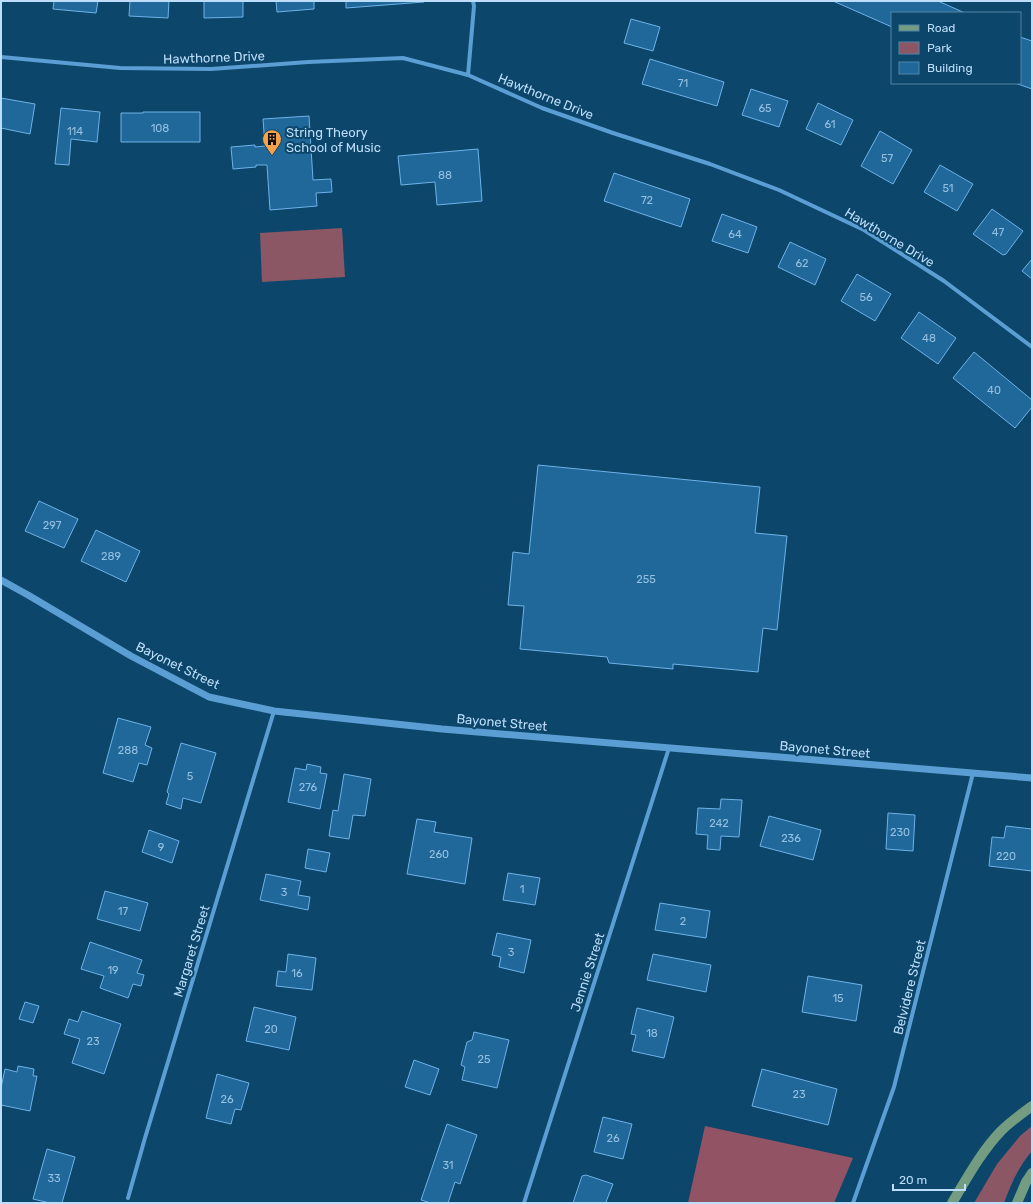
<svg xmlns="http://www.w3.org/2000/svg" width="1033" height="1204" font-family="Rubik,sans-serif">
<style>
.green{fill:#8b5764}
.forest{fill:#925464}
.building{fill:#206899;stroke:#6eb2e8}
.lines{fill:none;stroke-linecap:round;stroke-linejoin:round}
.minor{stroke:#5a9ed3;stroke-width:4}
.tertiary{stroke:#5a9ed3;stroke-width:7}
.primary{stroke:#739c81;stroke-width:10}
.labels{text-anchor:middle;stroke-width:4;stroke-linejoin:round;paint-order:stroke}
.number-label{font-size:11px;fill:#95c0e2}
.street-label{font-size:13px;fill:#bcdefa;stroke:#0d466b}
.poi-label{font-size:13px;fill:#bcdefa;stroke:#0d466b;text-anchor:start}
</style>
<rect width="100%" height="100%" fill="#0d466b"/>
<!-- green -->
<g class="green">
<polygon points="342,228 345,277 262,282 260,233"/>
<path d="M1032 1126V1151C1019 1166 1011 1184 1004 1203H974L997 1164 1020 1136Z"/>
</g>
<!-- forest -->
<polygon class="forest" points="705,1126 853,1158 834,1203 688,1203"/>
<!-- building -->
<g class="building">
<polygon points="54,1 98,1 96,13 53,9"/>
<polygon points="130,1 169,1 168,18 129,16"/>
<polygon points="204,1 243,1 243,17 204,18"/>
<polygon points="276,1 314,1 314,9 277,12"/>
<polygon points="346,1 423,1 424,2 346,8"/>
<polygon points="833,1 938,1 965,13 892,13 892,27"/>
<polygon points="631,19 660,27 653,51 624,43"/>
<polygon points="1020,37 1032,41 1032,89 1015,83 1020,83"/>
<polygon points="650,59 724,82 717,106 642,84"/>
<polygon points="751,89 788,101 779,127 742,115"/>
<polygon points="1,98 35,104 30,134 1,128"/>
<polygon points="818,103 853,120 841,145 806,129"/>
<polygon points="61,108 100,112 97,142 71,139 69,165 55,164"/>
<polygon points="143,112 200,112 200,142 121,142 121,113 143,113"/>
<polygon points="309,116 313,180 331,179 332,192 316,193 317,206 270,210 267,165 256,165 256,167 233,169 231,147 255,145 255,147 265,146 263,119"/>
<polygon points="880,131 912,150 893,184 861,166"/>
<polygon points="478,149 482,201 437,205 435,182 401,185 398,156"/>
<polygon points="940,165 973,184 957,211 924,192"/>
<polygon points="614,173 690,199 681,227 604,201"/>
<polygon points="992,209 1023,231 1006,254 1003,255 973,234"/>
<polygon points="722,214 757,227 748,253 712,241"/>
<polygon points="790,242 826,259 815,285 778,267"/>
<polygon points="1032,259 1032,279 1022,271"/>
<polygon points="857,274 891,294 875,321 841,301"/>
<polygon points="919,312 956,338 938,364 901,338"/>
<polygon points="974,352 1032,400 1032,407 1015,428 953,378"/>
<polygon points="538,465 760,487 755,533 787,536 777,630 763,628 758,672 673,664 673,669 609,663 607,657 520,649 524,606 508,605 513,552 529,554"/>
<polygon points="39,501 78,519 64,548 25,531"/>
<polygon points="96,530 140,551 126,582 81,561"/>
<polygon points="118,718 151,727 145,745 152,748 147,765 139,763 133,782 103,773"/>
<polygon points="181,743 216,753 201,803 183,798 181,809 166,804 169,794 167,792"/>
<polygon points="307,764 321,767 320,773 327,774 320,809 288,802 295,768 306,770"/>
<polygon points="344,774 371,779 365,816 353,815 349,839 329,836 333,810 338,811"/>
<polygon points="721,799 742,800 739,837 721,836 720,850 707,849 708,835 696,834 698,808 720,809"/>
<polygon points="888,813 915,815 913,851 886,849"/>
<polygon points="769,816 821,830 813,860 760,846"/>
<polygon points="417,819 436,822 434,832 472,838 465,884 407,874"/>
<polygon points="1006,826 1032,829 1032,871 989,866 992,837 1004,838"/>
<polygon points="149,830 179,841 172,863 142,852"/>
<polygon points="308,849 330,853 326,872 305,868"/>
<polygon points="508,873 540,878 535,905 503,900"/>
<polygon points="266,874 301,881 298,895 310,897 308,910 260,900"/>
<polygon points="105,891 148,903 140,931 97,919"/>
<polygon points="660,903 710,911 706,938 655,930"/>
<polygon points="497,933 531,940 524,973 499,967 501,957 492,955"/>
<polygon points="90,942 142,960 137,973 144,975 141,986 133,984 128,998 100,988 104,976 81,969"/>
<polygon points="288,954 316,958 312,990 276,986 278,971 286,972"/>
<polygon points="653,954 711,965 706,992 647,980"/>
<polygon points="808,976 862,985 856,1021 802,1012"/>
<polygon points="25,1002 39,1006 33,1023 19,1019"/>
<polygon points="254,1007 296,1017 289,1050 246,1041"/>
<polygon points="637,1008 674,1017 664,1058 632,1051 636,1035 631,1034"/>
<polygon points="82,1011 121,1024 104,1074 72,1063 80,1039 64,1034 69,1019 78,1022"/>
<polygon points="474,1032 509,1040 497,1088 462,1080 465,1067 461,1065 467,1042 472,1040"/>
<polygon points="414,1060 439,1069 430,1095 405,1087"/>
<polygon points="18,1066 34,1069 33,1076 37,1076 30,1111 1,1105 1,1088 5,1069 17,1072"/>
<polygon points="762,1069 837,1089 828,1125 752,1106"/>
<polygon points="217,1074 249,1083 241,1110 235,1109 231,1124 206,1118"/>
<polygon points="603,1117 632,1124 623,1159 594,1152"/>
<polygon points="447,1124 477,1135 460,1184 455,1182 448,1203 431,1203 421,1200"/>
<polygon points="47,1149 75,1157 62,1203 50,1203 33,1199"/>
<polygon points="586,1175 613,1184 606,1202 610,1203 573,1203 582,1176"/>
</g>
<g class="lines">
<!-- minor -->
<g class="minor">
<polyline points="1,57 120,68 211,69 308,62 403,58 468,75 542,108 613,133 710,164 779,190 864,230 944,281 1032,347"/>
<polyline points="468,75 474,6 473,1"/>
<polyline points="128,1198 145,1138 274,711"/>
<polyline points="524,1203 669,748"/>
<polyline points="853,1203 894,1087 973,773"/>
</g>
<!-- tertiary -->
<polyline class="tertiary" points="1,580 28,595 131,656 209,697 274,711 442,729 1032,778"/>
<!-- primary -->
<g class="primary">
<path d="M952 1203C967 1178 981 1152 1001 1131 1010 1122 1021 1114 1032 1106"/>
<polyline points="1017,1203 1026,1182 1032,1173"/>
</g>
</g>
<!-- icons -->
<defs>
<g id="building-pin" transform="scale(1)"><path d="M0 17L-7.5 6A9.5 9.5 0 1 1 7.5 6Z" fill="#f7a149" stroke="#0d466b"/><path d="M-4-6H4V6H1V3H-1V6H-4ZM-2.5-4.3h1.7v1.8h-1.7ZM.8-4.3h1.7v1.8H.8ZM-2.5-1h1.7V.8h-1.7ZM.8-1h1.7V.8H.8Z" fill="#111"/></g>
</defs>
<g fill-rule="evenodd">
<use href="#building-pin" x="272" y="139"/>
</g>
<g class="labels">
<!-- number labels -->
<g class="number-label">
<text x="683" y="87">71</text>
<text x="765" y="112">65</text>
<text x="830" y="128">61</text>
<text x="160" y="132">108</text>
<text x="75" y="135">114</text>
<text x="887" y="162">57</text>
<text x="445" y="179">88</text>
<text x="948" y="192">51</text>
<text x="647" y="204">72</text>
<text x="998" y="236">47</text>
<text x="735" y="238">64</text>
<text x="802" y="267">62</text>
<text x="866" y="301">56</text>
<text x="929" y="342">48</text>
<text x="994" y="394">40</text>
<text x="52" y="529">297</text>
<text x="111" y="560">289</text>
<text x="646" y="583">255</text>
<text x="128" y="754">288</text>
<text x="190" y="780">5</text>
<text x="308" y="791">276</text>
<text x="719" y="827">242</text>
<text x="900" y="836">230</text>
<text x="791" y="842">236</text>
<text x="161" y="851">9</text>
<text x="439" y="858">260</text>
<text x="1006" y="860">220</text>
<text x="522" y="893">1</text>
<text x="284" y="896">3</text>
<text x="123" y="915">17</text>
<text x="683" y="925">2</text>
<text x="511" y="956">3</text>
<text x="113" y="974">19</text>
<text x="297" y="977">16</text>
<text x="838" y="1002">15</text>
<text x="271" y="1033">20</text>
<text x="652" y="1037">18</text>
<text x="93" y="1045">23</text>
<text x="484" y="1063">25</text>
<text x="799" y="1098">23</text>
<text x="227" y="1103">26</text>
<text x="613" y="1142">26</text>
<text x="448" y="1169">31</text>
<text x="54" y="1182">33</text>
</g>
<!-- street labels -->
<g class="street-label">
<text transform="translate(214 57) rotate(-2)" y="5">Hawthorne Drive</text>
<text transform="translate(546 96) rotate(22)" y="5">Hawthorne Drive</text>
<text transform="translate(890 237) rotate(31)" y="5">Hawthorne Drive</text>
<text transform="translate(178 665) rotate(26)" y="5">Bayonet Street</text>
<text transform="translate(502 722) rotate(5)" y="5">Bayonet Street</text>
<text transform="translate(825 749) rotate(5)" y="5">Bayonet Street</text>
<text transform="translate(191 951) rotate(-73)" y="5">Margaret Street</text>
<text transform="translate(587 972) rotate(-72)" y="5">Jennie Street</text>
<text transform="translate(909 987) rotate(-76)" y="5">Belvidere Street</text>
</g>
<!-- poi labels -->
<g class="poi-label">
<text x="286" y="137">String Theory<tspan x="286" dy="15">School of Music</tspan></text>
</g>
</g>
<!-- border -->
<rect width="1033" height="1204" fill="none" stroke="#bcdefa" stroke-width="4"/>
<!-- legend -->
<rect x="891" y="12" width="130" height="72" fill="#0d466b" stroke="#5383a4"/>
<rect x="899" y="25" width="20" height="6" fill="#739c81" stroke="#5383a4"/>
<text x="927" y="32" font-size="12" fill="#bcdefa">Road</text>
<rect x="899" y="42" width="20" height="12" fill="#8b5764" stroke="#5383a4"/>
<text x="927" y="52" font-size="12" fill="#bcdefa">Park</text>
<rect x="899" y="62" width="20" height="12" fill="#206899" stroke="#5383a4"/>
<text x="927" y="72" font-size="12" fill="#bcdefa">Building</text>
<!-- scale -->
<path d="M893 1184v6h72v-6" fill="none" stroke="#bcdefa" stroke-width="2"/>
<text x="899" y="1184" font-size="12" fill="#bcdefa" stroke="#0d466b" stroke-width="3" paint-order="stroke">20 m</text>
</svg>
